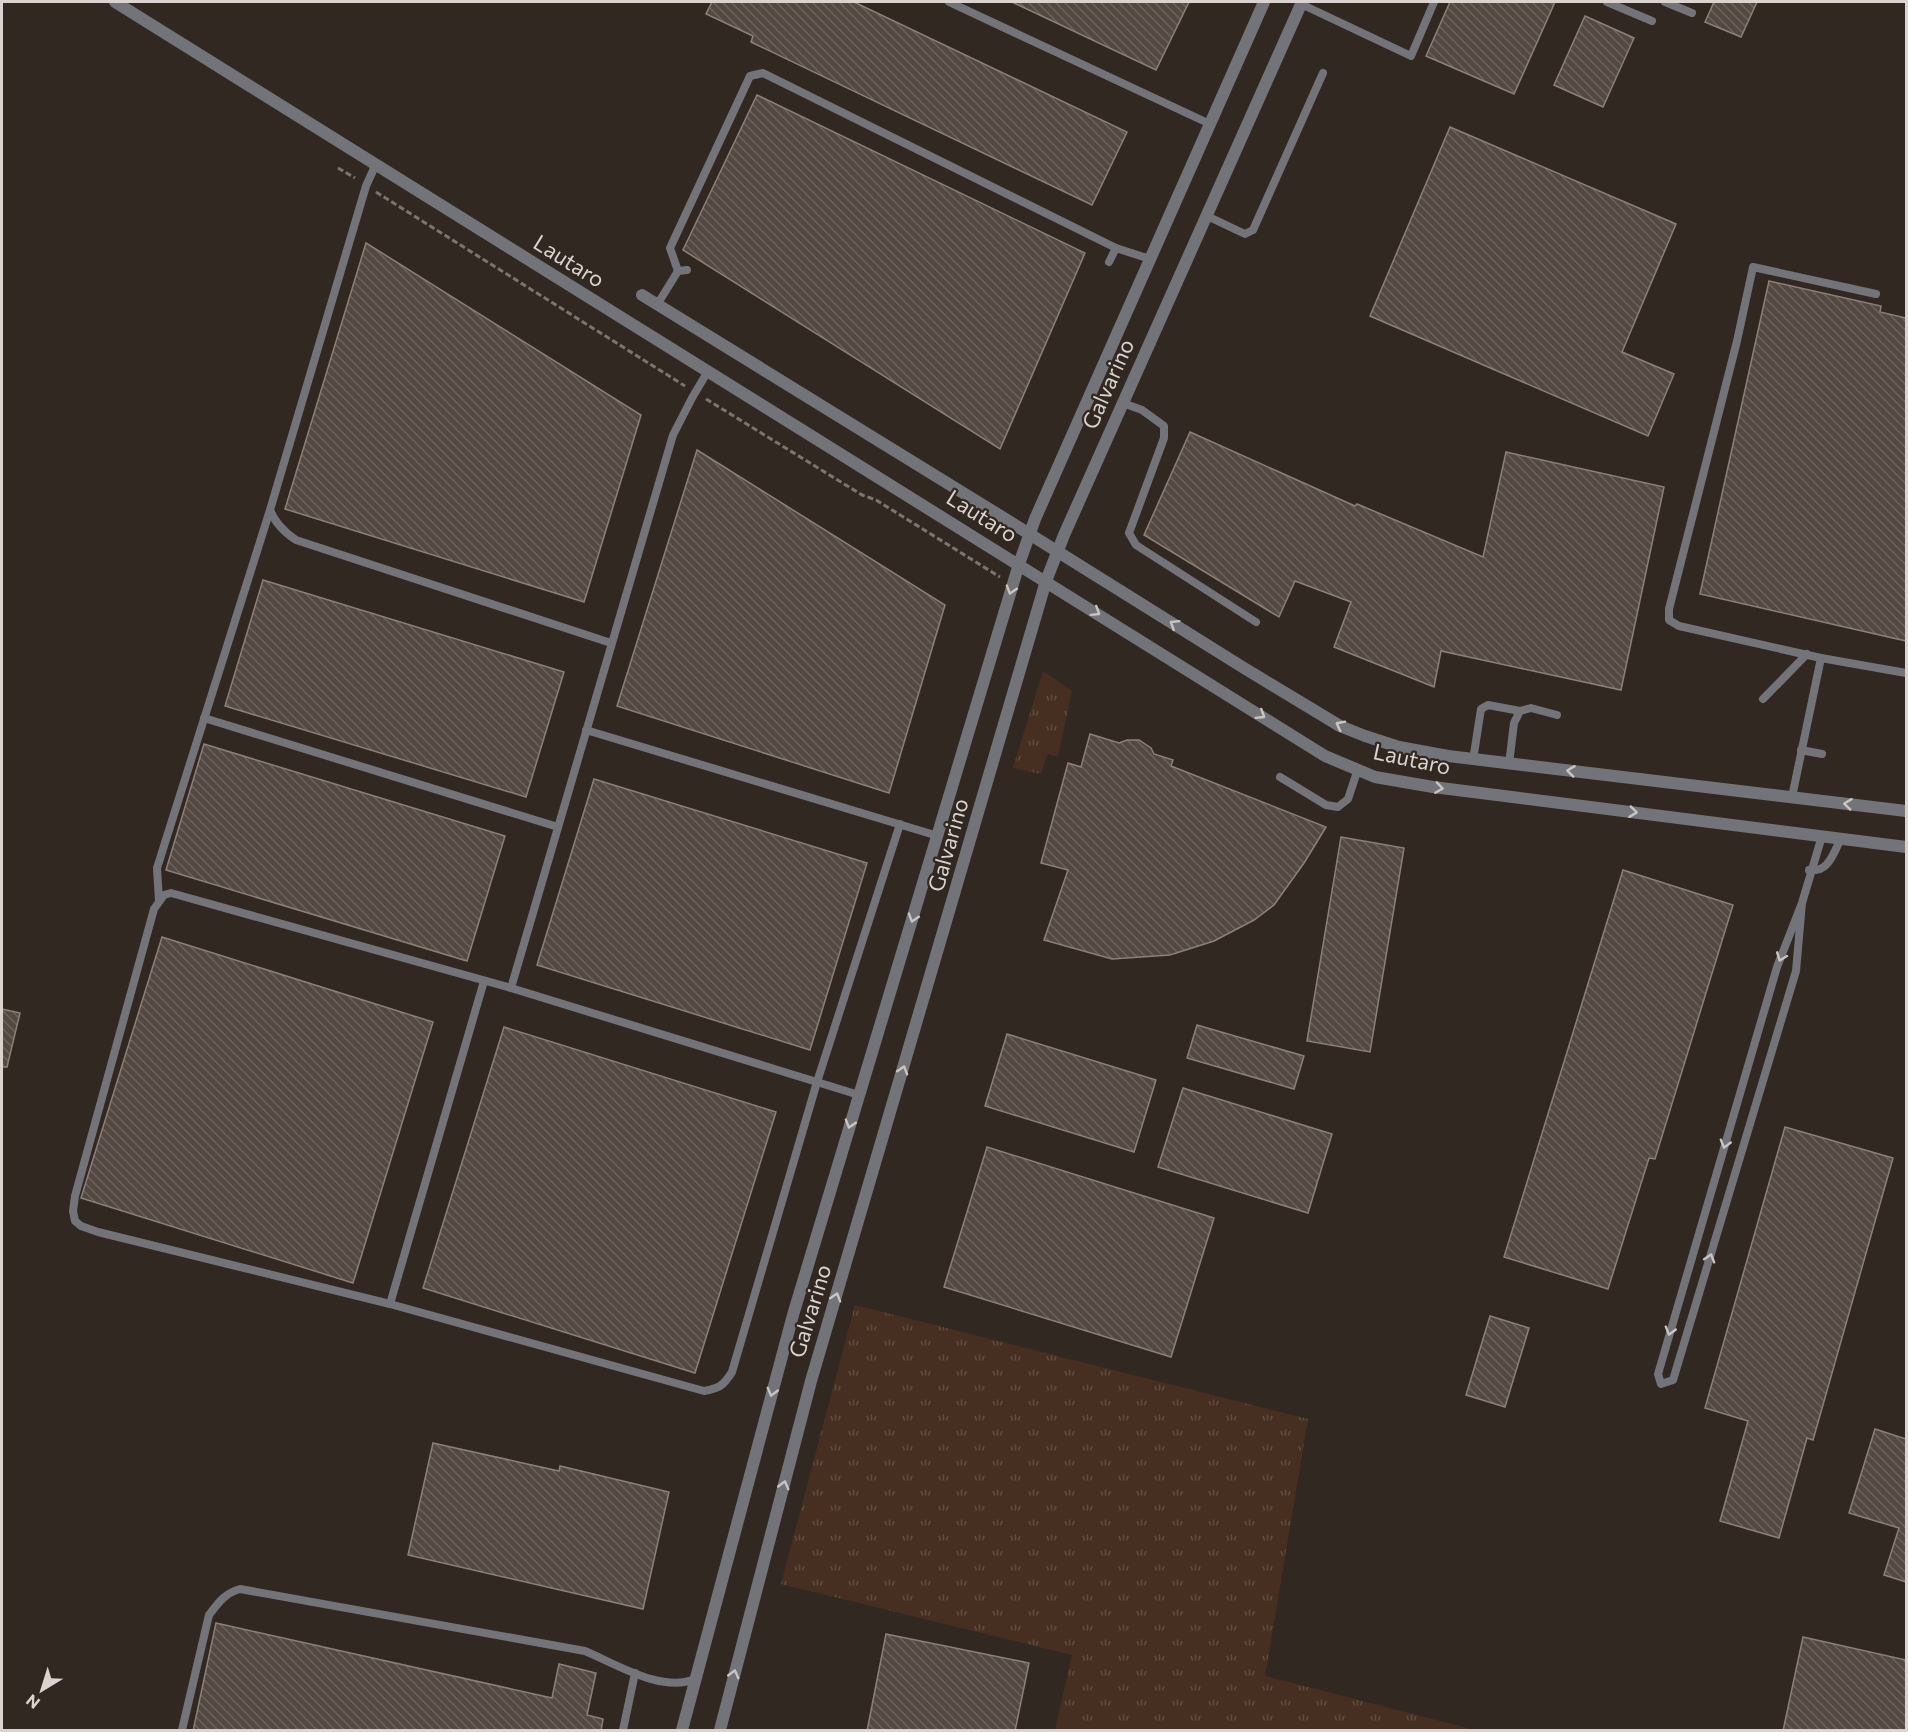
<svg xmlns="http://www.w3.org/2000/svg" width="1908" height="1732" font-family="Commissioner,sans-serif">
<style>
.grass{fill:url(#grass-tufts)}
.building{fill:url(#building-back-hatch);stroke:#8d8079;stroke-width:1.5}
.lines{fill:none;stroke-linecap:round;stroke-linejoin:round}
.path{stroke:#7d746f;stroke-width:3;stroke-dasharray:6 3;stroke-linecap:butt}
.service{stroke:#73747a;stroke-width:8}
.minor{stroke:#73747a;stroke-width:12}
.oneway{stroke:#cbc5c2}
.labels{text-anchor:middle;stroke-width:4.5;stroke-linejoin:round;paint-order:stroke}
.street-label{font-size:22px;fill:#dad3cf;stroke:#322822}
</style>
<defs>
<pattern id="grass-tufts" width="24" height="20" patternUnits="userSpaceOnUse" patternTransform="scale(1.5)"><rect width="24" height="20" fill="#462f21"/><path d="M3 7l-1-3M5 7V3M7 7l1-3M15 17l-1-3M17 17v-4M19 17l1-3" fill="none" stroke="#604c40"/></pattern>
<pattern id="building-back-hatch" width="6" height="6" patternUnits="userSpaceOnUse" patternTransform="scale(1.5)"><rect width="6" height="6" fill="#544942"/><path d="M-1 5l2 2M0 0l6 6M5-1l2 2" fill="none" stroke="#6c625c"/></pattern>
</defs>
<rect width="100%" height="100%" fill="#322822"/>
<!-- grass -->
<g class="grass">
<polygon points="1043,671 1072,691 1058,756 1047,754 1041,774 1013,768"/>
<polygon points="855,1305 1308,1419 1265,1676 1475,1730 1055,1730 1072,1655 781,1584"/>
</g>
<!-- building -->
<g class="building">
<polygon points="712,2 854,2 1127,132 1092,205 751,42 753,36 706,14"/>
<polygon points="1012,2 1189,2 1156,70"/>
<polygon points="1450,2 1555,2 1514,94 1426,56"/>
<polygon points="1714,2 1757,2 1741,37 1705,22"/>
<polygon points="1585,16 1634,38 1603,107 1554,85"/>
<polygon points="757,95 1085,253 1000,449 683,250"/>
<polygon points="1450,127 1676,224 1622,352 1674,374 1648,436 1370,316"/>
<polygon points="366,243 641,415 584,602 285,509"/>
<polygon points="1769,281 1881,306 1880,312 1906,318 1906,641 1700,594"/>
<polygon points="1190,432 1355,506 1357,504 1483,557 1506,452 1664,487 1621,690 1441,651 1434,687 1334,647 1351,602 1295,581 1279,617 1144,535"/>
<polygon points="697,450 945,605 889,793 617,706"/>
<polygon points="263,580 564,672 526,797 225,706"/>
<polygon points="1090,734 1119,743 1127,740 1139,740 1151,748 1154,754 1173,760 1171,766 1326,827 1304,863 1274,905 1254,920 1214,941 1170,955 1112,959 1044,940 1068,870 1041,863 1068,763 1081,767"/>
<polygon points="204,744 505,836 467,961 166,870"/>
<polygon points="594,779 867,863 810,1050 537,965"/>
<polygon points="1341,837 1404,848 1370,1052 1307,1041"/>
<polygon points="1623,870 1733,905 1655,1159 1649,1158 1608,1289 1504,1257"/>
<polygon points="162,937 433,1022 353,1283 81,1198"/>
<polygon points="2,1009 20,1013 7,1067 2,1067"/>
<polygon points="1197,1025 1304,1056 1294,1089 1187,1058"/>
<polygon points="504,1027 776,1112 695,1373 423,1288"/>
<polygon points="1007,1034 1156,1080 1134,1152 985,1106"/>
<polygon points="1183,1088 1332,1134 1308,1213 1158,1167"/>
<polygon points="1785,1127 1893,1158 1813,1440 1807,1438 1779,1538 1720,1521 1748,1421 1705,1408"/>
<polygon points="987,1147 1214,1218 1171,1357 944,1287"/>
<polygon points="1490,1316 1529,1328 1505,1407 1466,1395"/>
<polygon points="1875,1429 1906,1439 1906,1582 1884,1575 1899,1528 1849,1513"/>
<polygon points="433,1443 559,1471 560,1466 669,1492 643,1609 408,1555"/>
<polygon points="216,1623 552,1698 559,1664 596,1673 587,1715 603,1719 601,1731 193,1731"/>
<polygon points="886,1634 1029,1663 1015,1731 867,1731"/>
<polygon points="1803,1637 1906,1660 1906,1731 1783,1731"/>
</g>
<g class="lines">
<!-- path -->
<g class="path">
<polyline points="338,168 355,178"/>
<polyline points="376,192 685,386"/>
<polyline points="706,399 862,495 876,500 1000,577"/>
</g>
<!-- service -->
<g class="service">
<polyline points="949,2 1210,124"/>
<polyline points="1607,2 1652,21"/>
<polyline points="1665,2 1692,13"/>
<polyline points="1301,4 1411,56 1434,2"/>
<path d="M376 164 366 186 270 510C275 523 284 532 296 540L611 643"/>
<polyline points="1207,216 1245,234 1253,230 1323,73"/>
<polyline points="1109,262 1116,248"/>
<polyline points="678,271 670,248 750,76 763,73 1116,248 1150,259"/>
<polyline points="1876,294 1753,267 1737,341 1669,609 1669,620 1679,626 1821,658 1906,673"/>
<polyline points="657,305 678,271 687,270"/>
<polyline points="708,371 692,398 673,435 511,988 859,1095"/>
<polyline points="1123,403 1142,410 1164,426 1164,438 1129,533 1136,545 1256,622"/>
<polyline points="1763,699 1807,654"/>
<polyline points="204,718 558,827"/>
<polyline points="586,730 938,836"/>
<polyline points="1801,750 1822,754"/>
<polyline points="1473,760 1481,709 1488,705 1520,711"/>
<polyline points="1509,764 1514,723 1520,711 1531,708 1557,715"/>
<polyline points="1280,777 1326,805 1338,807 1348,799 1358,769"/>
<polyline points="1792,797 1821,658"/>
<path d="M1809 870C1829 873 1833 853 1841 839"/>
<polyline points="159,901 157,868 270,510"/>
<polyline points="1802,903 1796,971 1673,1380 1661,1384 1658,1374 1777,967 1802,903 1822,836"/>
<path d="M484 981 390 1304 704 1391C720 1388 723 1386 732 1372L817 1082 900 824"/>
<polyline points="390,1304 98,1232 81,1226 75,1221 73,1211 75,1196 154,909 164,895 171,893 511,988"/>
<path d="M182 1730 209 1615C218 1603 225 1593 240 1589L585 1651C614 1663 665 1695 696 1678"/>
<polyline points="623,1730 635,1673"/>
</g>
<!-- minor -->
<g class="minor">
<polyline points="115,2 1325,756 1375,777 1433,787 1906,847"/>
<polyline points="642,295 991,510 1244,668 1340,726 1365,736 1399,747 1448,756 1906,811"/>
<polyline points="682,1730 793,1315 1019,564 1035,519 1264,2"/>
<polyline points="720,1730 811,1381 1046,581 1064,535 1302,2"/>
</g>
</g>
<!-- one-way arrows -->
<defs><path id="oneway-chevron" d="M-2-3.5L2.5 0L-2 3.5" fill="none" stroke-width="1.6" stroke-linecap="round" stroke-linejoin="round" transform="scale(1.5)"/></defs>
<g class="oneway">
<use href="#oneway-chevron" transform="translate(1011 590) rotate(107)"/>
<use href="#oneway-chevron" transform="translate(1096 612) rotate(32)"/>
<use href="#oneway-chevron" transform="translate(1174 624) rotate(-148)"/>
<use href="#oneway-chevron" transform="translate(1261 715) rotate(32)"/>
<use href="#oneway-chevron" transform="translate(1340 725) rotate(-153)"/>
<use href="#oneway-chevron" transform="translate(1571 771) rotate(-173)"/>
<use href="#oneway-chevron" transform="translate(1439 788) rotate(8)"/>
<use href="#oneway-chevron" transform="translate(1848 804) rotate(-173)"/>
<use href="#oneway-chevron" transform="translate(1633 812) rotate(7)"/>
<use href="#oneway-chevron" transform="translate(913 918) rotate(107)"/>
<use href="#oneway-chevron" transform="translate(1781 957) rotate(111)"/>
<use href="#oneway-chevron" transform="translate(903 1070) rotate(-73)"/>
<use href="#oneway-chevron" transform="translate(850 1124) rotate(107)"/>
<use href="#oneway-chevron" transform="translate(1725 1144) rotate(106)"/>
<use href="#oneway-chevron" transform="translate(1710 1258) rotate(-73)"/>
<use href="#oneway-chevron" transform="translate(836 1297) rotate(-73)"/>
<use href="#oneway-chevron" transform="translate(1670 1331) rotate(106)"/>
<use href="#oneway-chevron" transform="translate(772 1392) rotate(105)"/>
<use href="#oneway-chevron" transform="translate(784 1485) rotate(-75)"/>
<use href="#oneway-chevron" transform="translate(734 1674) rotate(-75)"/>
</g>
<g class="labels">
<!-- street labels -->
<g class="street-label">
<text transform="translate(569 261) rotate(32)" y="8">Lautaro</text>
<text transform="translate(1108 384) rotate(-66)" y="8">Galvarino</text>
<text transform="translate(982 516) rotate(32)" y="8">Lautaro</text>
<text transform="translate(1412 759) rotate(12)" y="8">Lautaro</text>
<text transform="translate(948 845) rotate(-74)" y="8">Galvarino</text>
<text transform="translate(810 1311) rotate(-73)" y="8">Galvarino</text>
</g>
</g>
<!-- border -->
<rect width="1908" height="1732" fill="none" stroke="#dad3cf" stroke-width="6"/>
<!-- north arrow -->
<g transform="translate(42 1690) rotate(218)" stroke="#322822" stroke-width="4.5" paint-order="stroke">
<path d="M0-4.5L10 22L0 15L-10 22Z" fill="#dad3cf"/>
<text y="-9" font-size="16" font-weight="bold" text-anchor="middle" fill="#dad3cf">N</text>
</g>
</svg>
